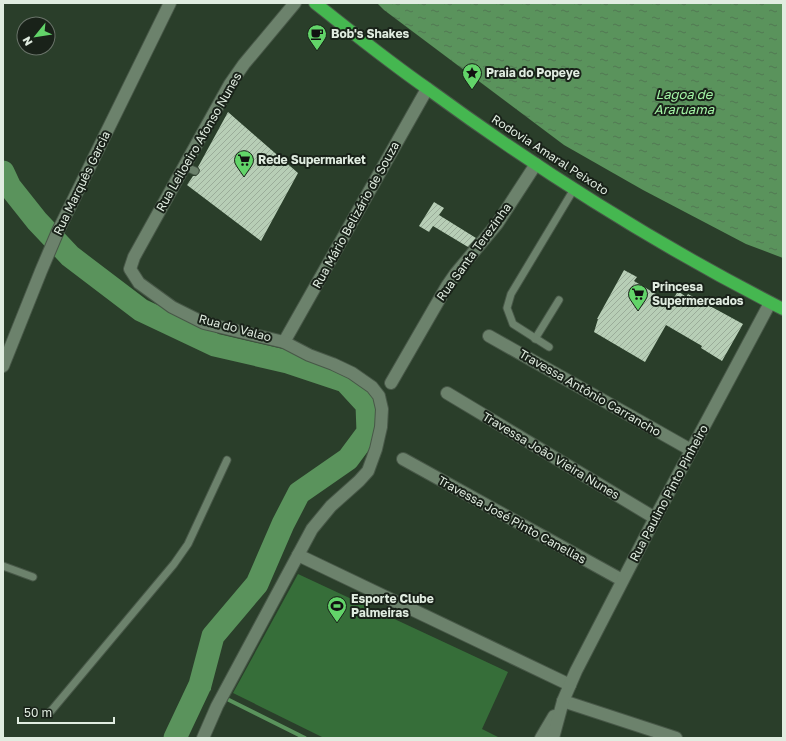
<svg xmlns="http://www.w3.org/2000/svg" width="786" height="741" font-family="'Golos Text',sans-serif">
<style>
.grass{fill:#366e39}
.water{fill:url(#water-ripples)}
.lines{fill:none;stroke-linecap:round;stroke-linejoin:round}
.stream{stroke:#5a935c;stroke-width:4}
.river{stroke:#5a935c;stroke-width:23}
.building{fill:url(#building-hatch)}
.lane-casing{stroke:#485848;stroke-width:9}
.street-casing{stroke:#485848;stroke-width:14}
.secondary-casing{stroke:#485848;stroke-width:14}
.highway-casing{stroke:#485848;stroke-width:14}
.lane{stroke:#6c826c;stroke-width:7}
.street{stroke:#6c826c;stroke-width:12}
.secondary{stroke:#6c826c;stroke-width:12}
.highway{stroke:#45b750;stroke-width:12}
.labels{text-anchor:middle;stroke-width:4;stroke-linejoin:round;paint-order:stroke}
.poi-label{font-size:12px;font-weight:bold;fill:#e0ece0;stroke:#192219;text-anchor:start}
.street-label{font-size:12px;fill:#e0ece0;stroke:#192219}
.water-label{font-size:13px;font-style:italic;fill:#a3f4a5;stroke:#192219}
</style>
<defs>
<pattern id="water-ripples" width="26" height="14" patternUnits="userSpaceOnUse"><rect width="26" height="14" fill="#5a935c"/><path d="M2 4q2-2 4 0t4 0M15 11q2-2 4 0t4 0" fill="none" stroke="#527853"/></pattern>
<pattern id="building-hatch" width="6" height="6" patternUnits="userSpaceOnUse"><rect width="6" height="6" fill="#b7ceb6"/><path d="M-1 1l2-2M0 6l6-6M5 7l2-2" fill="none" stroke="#9aac99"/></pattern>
</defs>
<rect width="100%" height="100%" fill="#2a3e2a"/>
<!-- grass -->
<polygon class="grass" points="298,574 508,672 482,729 500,738 324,738 233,693"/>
<!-- water -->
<polygon class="water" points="377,3 783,3 783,258 746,244 643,190 564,145 384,10"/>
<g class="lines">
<!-- stream -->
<g class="stream">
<polyline points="200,685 209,689"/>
<polyline points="229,700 305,738"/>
</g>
<!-- river -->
<polyline class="river" points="3,172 10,187 37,221 70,256 141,310 215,345 288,362 345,381 367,405 368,432 348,459 299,493 283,524 257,584 213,636 200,685 175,738"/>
</g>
<!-- building -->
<g class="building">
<polygon points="228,112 298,173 261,241 187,185 193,176 196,176 199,173 200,170 198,167"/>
<polygon points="434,202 444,208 439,215 476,238 468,247 433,226 429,232 419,226"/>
<polygon points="624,270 637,277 634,281 671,303 678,291 686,297 688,294 743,324 722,361 701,348 702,346 666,325 645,362 594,332 598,319 597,319"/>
</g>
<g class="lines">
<!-- lane casing -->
<g class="lane-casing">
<g id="lane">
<polyline points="184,166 195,171"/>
<polyline points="535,339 559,300"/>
<polyline points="549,347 513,324 507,308 511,294 574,189"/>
<polyline points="3,566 33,577"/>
<polyline points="51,711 174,564 188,544 227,460"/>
</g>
</g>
<!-- street casing -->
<g class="street-casing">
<g id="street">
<polyline points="489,336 691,450"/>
<polyline points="284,342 427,89"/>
<polyline points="391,383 447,286 456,273 497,224 536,164"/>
<polyline points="447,393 655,518"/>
<polyline points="403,459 622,580"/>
<polyline points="298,555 570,685"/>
<polyline points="203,738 217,706 312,529 331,506 359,481 368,471 376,449 381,427 382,409 379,396 372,387 352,373 333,364 309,355 284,342 204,323 172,307 139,283 130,269 134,257 230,84 244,64 295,3"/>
</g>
</g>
<!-- secondary casing -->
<g class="secondary-casing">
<g id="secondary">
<polyline points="3,366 41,271 58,231 170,3"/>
<polyline points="563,701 676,738"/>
<polyline points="541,738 554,716"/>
<polyline points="553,738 563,701 576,671 655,518 770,303"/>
</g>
</g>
<!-- highway casing -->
<g class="highway-casing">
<path id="highway" d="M315 3C352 32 389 62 428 89 540 171 659 246 783 309"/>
</g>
<!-- lane -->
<use href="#lane" class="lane"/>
<!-- street -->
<use href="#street" class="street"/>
<!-- secondary -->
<use href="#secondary" class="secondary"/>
<!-- highway -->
<use href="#highway" class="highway"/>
</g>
<!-- icons -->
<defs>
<g id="cafe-pin" transform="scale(1)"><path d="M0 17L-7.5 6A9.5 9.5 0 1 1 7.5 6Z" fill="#62d469" stroke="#192219"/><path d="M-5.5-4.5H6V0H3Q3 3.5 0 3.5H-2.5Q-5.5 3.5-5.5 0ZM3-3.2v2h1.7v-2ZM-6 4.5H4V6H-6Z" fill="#111"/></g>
<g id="sight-pin" transform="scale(1)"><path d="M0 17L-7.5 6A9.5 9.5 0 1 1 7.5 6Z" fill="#62d469" stroke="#192219"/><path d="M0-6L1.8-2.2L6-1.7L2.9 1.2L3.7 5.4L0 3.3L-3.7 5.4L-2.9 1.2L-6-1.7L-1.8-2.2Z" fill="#111"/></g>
<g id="supermarket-pin" transform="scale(1)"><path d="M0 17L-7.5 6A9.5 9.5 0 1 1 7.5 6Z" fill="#62d469" stroke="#192219"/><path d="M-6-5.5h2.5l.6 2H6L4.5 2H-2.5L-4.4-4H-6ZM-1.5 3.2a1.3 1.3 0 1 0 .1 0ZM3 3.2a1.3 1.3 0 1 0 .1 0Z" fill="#111"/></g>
<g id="stadium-pin" transform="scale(1)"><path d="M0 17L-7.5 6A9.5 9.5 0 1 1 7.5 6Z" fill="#62d469" stroke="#192219"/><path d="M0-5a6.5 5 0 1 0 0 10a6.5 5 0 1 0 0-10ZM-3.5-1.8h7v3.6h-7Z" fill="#111"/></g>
</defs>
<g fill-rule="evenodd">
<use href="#cafe-pin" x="317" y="34"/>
<use href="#sight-pin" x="472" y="73"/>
<use href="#supermarket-pin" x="244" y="160"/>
<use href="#supermarket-pin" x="638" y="294"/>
<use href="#stadium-pin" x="337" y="606"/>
</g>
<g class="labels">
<!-- poi labels -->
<g class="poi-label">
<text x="331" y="38">Bob's Shakes</text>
<text x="486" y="77">Praia do Popeye</text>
<text x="258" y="164">Rede Supermarket</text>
<text x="652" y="291">Princesa<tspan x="652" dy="14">Supermercados</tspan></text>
<text x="351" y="603">Esporte Clube<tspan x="351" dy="14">Palmeiras</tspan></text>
</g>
<!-- street labels -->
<g class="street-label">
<text transform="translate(199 142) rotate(-60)" y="4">Rua Leiloeiro Afonso Nunes</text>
<text transform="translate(550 155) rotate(33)" y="4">Rodovia Amaral Peixoto</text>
<text transform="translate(82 183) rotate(-64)" y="4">Rua Marquês Garcia</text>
<text transform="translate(356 215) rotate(-61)" y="4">Rua Mário Belizário de Souza</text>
<text transform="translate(474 252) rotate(-54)" y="4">Rua Santa Terezinha</text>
<text transform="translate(235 328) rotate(15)" y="4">Rua do Valao</text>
<text transform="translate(590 393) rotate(30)" y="4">Travessa Antônio Carrancho</text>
<text transform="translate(551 456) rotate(31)" y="4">Travessa João Vieira Nunes</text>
<text transform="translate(669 493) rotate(-62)" y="4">Rua Paulino Pinto Pinheiro</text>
<text transform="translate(512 520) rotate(29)" y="4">Travessa José Pinto Canellas</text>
</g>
<!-- water labels -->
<g class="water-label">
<text x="684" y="99">Lagoa de<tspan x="684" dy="15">Araruama</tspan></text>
</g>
</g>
<!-- border -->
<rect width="786" height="741" fill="none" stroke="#e0ece0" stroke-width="8"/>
<!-- north arrow -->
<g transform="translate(36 36) rotate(240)"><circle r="19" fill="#192219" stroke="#697369"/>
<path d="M0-3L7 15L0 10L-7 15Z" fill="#62d469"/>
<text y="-6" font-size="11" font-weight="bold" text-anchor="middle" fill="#e0ece0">N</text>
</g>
<!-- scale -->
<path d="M18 717v6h96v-6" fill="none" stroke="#e0ece0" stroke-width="2"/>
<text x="24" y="717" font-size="12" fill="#e0ece0" stroke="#192219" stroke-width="3" paint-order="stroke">50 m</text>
</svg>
